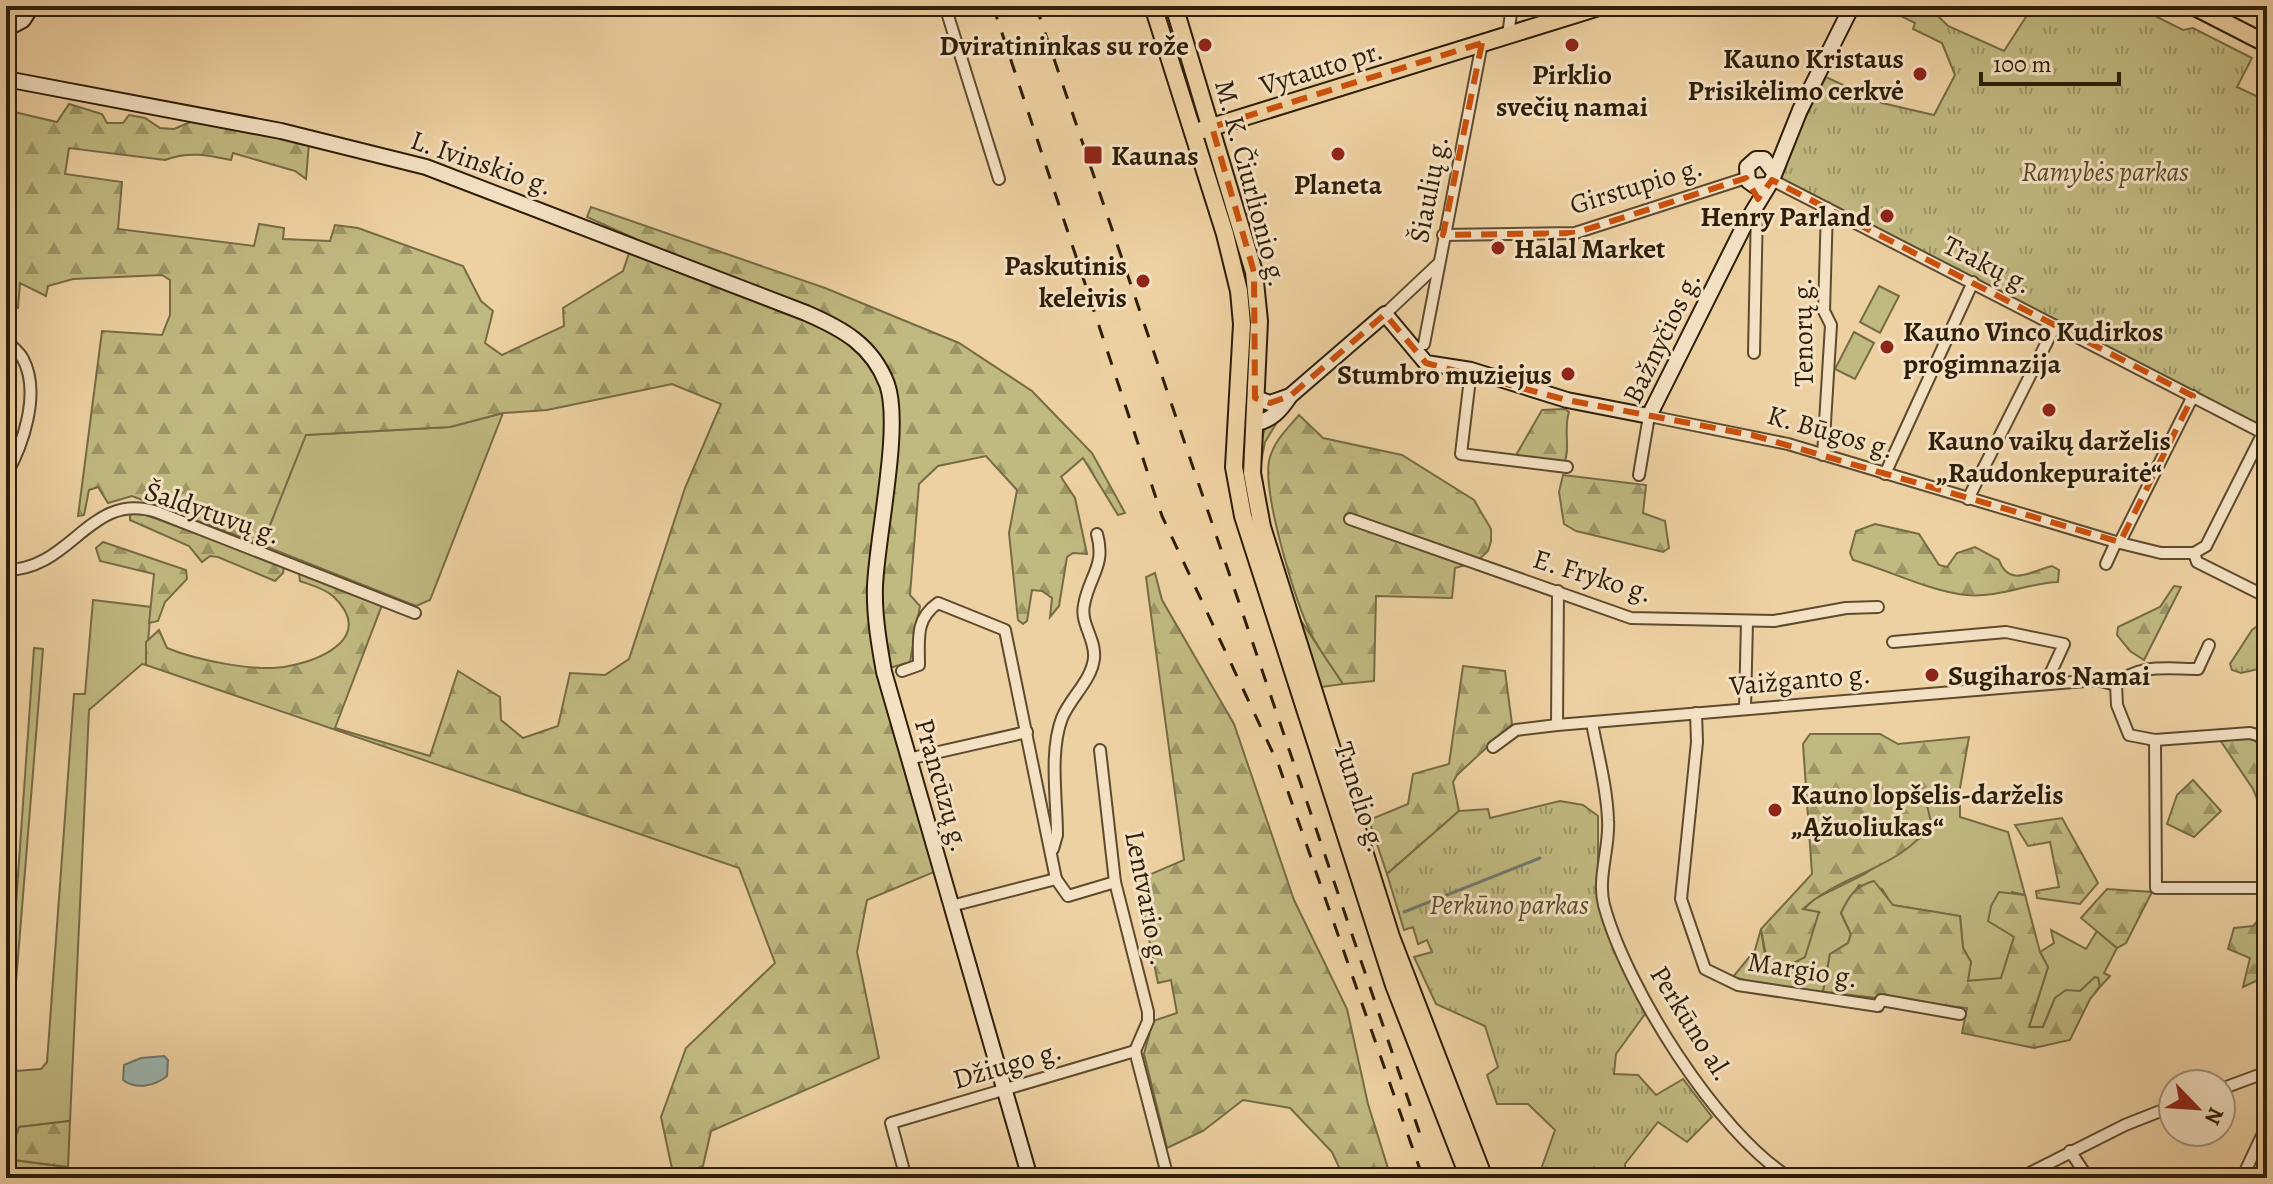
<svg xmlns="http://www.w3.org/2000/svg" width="2273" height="1184" font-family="Alegreya,serif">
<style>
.grass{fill:#c0b980;stroke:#766c44;stroke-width:2}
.forest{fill:url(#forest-firs);stroke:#766c44;stroke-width:2}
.park{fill:url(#park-tufts);stroke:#766c44;stroke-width:2}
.water{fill:#9cb5af;stroke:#70796d;stroke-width:2}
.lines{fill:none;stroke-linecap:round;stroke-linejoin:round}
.stream{stroke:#70796d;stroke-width:3}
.street-casing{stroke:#5d4b2f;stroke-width:14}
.secondary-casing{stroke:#2d1e09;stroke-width:18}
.primary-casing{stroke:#2d1e09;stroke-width:20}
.street{stroke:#f4e1c3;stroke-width:10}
.secondary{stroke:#f4e1c3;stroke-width:14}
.primary{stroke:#eed1a2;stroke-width:16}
.rail{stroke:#2d1e09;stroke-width:3;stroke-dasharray:14 14;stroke-linecap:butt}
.marked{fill:none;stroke:#cc500c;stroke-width:6;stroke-dasharray:16 10;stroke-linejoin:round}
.poi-dot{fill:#8f2418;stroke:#f4e1c3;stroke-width:3}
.labels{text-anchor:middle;stroke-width:6;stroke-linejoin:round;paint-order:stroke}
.poi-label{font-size:28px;font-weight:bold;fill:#2d1e09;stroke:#f4e1c3;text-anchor:end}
.street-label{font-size:28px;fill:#2d1e09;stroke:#f4e1c3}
.park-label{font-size:28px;font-style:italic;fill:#594c2d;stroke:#f4e1c3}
</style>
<defs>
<pattern id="forest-firs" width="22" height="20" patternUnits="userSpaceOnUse" patternTransform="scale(2)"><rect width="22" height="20" fill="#c0b980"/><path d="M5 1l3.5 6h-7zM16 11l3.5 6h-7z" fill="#9c9667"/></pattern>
<pattern id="park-tufts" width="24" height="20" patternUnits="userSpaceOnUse" patternTransform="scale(2)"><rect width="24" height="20" fill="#c0b980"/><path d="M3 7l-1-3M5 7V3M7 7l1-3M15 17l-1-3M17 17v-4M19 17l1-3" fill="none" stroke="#9c9667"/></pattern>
</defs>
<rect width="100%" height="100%" fill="#eed1a2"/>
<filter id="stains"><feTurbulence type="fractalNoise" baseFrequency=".0025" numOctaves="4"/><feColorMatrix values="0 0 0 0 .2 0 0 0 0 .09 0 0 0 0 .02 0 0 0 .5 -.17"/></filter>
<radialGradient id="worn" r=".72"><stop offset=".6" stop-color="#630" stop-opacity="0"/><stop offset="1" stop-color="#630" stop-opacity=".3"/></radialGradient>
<!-- grass -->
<g class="grass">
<polygon points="1879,286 1899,296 1880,333 1860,322"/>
<polygon points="1854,332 1874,343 1855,379 1835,369"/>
<polygon points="503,413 430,600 416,606 262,545 305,435 450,427"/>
<polygon points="1282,414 1265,442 1260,467 1269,526 1296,613 1343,684 1321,687 1354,790 1272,544 1257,454 1265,429"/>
<polygon points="93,600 151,607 146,665 142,664 89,710 70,1121 20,1127 13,1145 6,1146 16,1071 41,1069 47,1062 74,694 85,694"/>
<polygon points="34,648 43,649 6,1105 6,1046"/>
<polygon points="1960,788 1960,817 2008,832 2025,895 2012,892 2014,937 2001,979 1967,981 1971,962 1963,948 1960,916 1892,905 1882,889 1859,885 1841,913 1851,934 1848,943 1830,954 1823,992 1763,985 1733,977 1755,950 1761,929 1765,956 1819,913 1803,910 1814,899 1863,875 1922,837 1926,801 1930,794 1943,802"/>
<polygon points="2051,930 2086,949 2097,931 2117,948 2104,973 2110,976 2100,987 2098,978 2080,991 2055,998 2043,1027 2029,1027 2048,967 2040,952 2054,943"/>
<polygon points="6,1159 68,1167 68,1178 6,1176"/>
</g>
<!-- forest -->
<g class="forest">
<path d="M69 104 102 114 107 123H123L129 115 145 118 160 128 174 129 195 120 309 143 306 179 295 171 233 153 231 160C208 155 188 151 165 160L69 148 65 174 122 182 118 229 254 246 259 224 284 228 283 239 330 241 335 225 358 228 463 266 481 301 493 311 485 343 502 355 564 326 563 308 623 271 634 238 587 217 591 207 825 288 959 343 1032 391 1092 453 1125 513 1118 515 1083 458 1061 477 1075 498 1087 554 1073 553 1067 557 1059 606 1050 617 1052 598 1042 591 1032 590 1027 621 1023 624 1018 620 1009 533 1017 490 986 456 938 466 919 484 910 595 920 606 910 662 879 671 934 872 867 900 857 952 879 1058 711 1131 703 1166 674 1178 661 1117 686 1048 775 963 739 868 146 665V642L159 630 167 648C196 660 258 673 289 666 324 659 374 636 334 597 326 589 311 585 300 581L299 573 382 605 335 728 430 756 458 671 500 697 501 720 523 738 558 726 570 673 605 675 629 659 685 488 721 404 672 384 547 410 503 413 450 427 306 435 262 545 132 496 108 503 98 487 89 490 84 515 78 516 102 331 162 335 170 315V280L162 275 73 279 48 286 46 296 20 283 18 308H6V110L57 122Z"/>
<path d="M1565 409 1569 412C1563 430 1571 448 1564 464L1515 457 1542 410Z"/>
<path d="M1299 415 1323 438 1402 455 1474 500 1491 529V541L1488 551 1476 562 1455 568 1452 598 1376 596 1374 681 1343 684C1331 665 1315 645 1307 625 1293 592 1263 494 1269 461 1273 442 1287 429 1299 415Z"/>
<polygon points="1563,475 1646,485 1643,513 1665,521 1669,548 1663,552 1576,531 1564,524 1559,492"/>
<polygon points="138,512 284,566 283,573 275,581 218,557 210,556 202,562 189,546 130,520 130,515"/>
<path d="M1875 524 1919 534 1939 565 1947 567 1957 553 1975 547 1999 560C2009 588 2031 571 2052 566L2059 570 2058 582C2028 583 1999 598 1966 595 1932 592 1888 570 1853 560L1850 553 1856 531Z"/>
<polygon points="103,542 186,570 187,579 165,602 158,621 149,623 154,574 100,561 96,548"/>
<polygon points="1155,573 1162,600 1234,724 1294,900 1347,1009 1368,1104 1391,1178 1344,1178 1332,1152 1290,1108 1243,1100 1203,1131 1167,1148 1144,1054 1153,1021 1177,1013 1171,980 1158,983 1137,880 1184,860 1146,577"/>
<polygon points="2174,586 2181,587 2144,660 2130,651 2117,635 2118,627 2160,607"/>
<polygon points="1463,666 1505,671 1512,724 1457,775 1453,782 1459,811 1387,874 1369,820 1408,804 1413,774 1449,764"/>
<path d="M1810 734H1880L1898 744 1969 737 1960 788 1943 802 1930 795 1926 801 1931 822C1905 868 1839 874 1803 909L1819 912 1805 957 1788 966 1768 967 1761 929 1812 874 1803 744Z"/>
<polygon points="2252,738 2267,752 2267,809 2260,806 2253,789 2220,740"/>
<polygon points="2193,780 2221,811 2194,837 2167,824 2177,795"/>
<polygon points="2062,818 2098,883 2080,904 2037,898 2036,891 2059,887 2050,842 2028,846 2015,825"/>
<path d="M1874 881 1893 905 1960 916 1963 948 1971 962 1968 981 2001 978 2014 937 1988 921 1991 906 1999 892 2025 895 2040 952 2048 967 2029 1027H2043L2055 998 2066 990 2080 991 2095 977 2098 978 2100 987 2090 999 2070 1040 2034 1048 1962 1033 1967 1008 1823 992 1830 954 1848 943 1851 934 1841 913C1849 896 1855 886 1874 881Z"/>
<polygon points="2107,889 2152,892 2126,943 2117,948 2081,918"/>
<polygon points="2263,915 2267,916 2267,976 2243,987 2250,958 2228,949 2234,928 2253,926"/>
<polygon points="70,1121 68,1167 6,1159 6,1146 13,1145 19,1127"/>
</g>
<!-- park -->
<g class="park">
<polygon points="1881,6 1944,6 1939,17 1948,26 2004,51 2033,6 2135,6 2183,30 2193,28 2252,58 2237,87 2267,101 2267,429 1778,178 1777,173 1826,77 1882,103 1934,115 1955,75 1942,43 1913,29 1915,23"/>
<polygon points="2260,624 2267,626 2267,667 2241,673 2232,670 2230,664 2252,630"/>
<polygon points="1560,801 1583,805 1598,816 1598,904 1645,1014 1616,1054 1614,1074 1638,1075 1656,1095 1683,1079 1712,1117 1687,1142 1658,1122 1625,1164 1625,1178 1538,1178 1555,1130 1528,1104 1497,1104 1487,1075 1498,1067 1485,1026 1436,1004 1414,957 1432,952 1427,940 1418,944 1413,927 1404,930 1387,874 1459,811 1488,809 1490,818"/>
</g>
<!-- water -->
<path class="water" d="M164 1056 168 1060 167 1076C155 1086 136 1090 123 1080L124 1065 141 1058Z"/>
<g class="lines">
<!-- stream -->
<polyline class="stream" points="1404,912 1540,858"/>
<!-- street casing -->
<g class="street-casing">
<g id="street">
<polyline points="945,6 999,179"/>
<polyline points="1508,35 1512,6"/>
<polyline points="1772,180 2267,435"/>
<polyline points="1443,235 1575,233 1746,178"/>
<polyline points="1385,314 1438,264"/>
<path d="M6 340C11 346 20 352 23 359 41 393 23 445 6 475"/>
<polyline points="1424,344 1482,43"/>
<polyline points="1754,353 1757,207"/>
<polyline points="1471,370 1461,454 1567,467"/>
<polyline points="1823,455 1831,325 1824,311 1827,208"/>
<polyline points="1885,474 1973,282"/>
<polyline points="1639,475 1649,416 1788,444 2116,542 2161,553 2194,553 2197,562 2267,597"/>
<polyline points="1968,499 2055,326"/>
<polyline points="1350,519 1631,618 1774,621 1846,608 1878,607"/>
<polyline points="2120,542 2193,396"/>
<polyline points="2194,553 2206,546 2263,433"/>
<polyline points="2106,564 2116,542"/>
<path d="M6 570C72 570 90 490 157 512L415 613"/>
<polyline points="1893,642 2006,632 2064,644 2046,683"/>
<path d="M902 671 919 665C919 639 915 619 938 603L1005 630 1056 879"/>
<path d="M2116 685C2138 663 2169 669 2198 669L2209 645"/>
<polyline points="1745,708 1747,621"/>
<polyline points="1696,713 1697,742 1681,899 1705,969 1738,985 1878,1006 1881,1000 1960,1014"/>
<path d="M1592 723C1598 755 1607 788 1608 820 1610 847 1597 878 1604 905 1626 987 1717 1133 1790 1178"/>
<polyline points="1557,725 1558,591"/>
<polyline points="2155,740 2250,733 2267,738"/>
<polyline points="1493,747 1516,730 1557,725 2097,680 2116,685 2117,705 2129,735 2155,740 2156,888 2267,888"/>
<polyline points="1100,750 1115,882 1148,1012 1148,1021 1135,1051"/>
<polyline points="908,759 1027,732"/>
<path d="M1053 849 1057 835C1057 799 1049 752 1062 718 1070 698 1092 680 1094 658 1096 639 1080 624 1084 605 1089 576 1106 566 1097 534"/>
<polyline points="951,906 1056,879 1068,896 1115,882"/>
<polyline points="1135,1051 1168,1178"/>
<polyline points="2221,1089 2267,1072"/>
<polyline points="2070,1151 2088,1178"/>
<polyline points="906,1178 891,1123 1135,1051"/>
<polyline points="2020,1178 2125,1125 2173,1106"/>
<polyline points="2242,1178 2267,1125"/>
</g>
</g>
<!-- secondary casing -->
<g class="secondary-casing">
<g id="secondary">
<polyline points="6,29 23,20 32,6"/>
<path d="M6 79 281 131 426 167 806 313C843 329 872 345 887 384 902 426 877 536 875 586 874 615 879 644 884 672L1030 1178"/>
<polyline points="1766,185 1755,186 1748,181 1747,167 1756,159 1764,159 1773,171"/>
<polyline points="1255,398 1270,403 1290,396"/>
<path d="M1254 424C1272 420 1280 411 1290 396L1385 314 1426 363 1471 370 1567 400 1649 416 1744 226 1772 180 1800 110 1852 6"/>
</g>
</g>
<!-- primary casing -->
<g class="primary-casing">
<g id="primary">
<polyline points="1153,6 1225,234 1239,291 1242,324 1234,467 1243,516 1394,985 1469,1178"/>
<polyline points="1174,6 1254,272 1259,321 1252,473 1262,527 1391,937 1484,1178"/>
<polyline points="2193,6 2267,44"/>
<polyline points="1202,130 1602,6"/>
</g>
</g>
<!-- street -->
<use href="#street" class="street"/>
<!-- secondary -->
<use href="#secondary" class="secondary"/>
<!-- primary -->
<use href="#primary" class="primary"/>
<!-- rail -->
<g class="rail">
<polyline points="993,6 1162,516 1279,766 1423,1178"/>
<polyline points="1036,6 1423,1143"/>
</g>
</g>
<!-- marked area -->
<path class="marked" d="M1482 43 1443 235 1575 233 1746 178 1758 199 1772 180 2193 396 2120 542 1752 435 1567 400 1426 363 1385 314 1290 396 1270 403 1255 398 1254 272 1212 127Z"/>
<!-- markers -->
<g class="poi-dot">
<circle cx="1205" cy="45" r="8"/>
<circle cx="1572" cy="45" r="8"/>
<circle cx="1920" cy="74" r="8"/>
<circle cx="1338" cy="154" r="8"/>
<rect x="1083" y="145" width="20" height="20" rx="4"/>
<circle cx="1887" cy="216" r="8"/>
<circle cx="1498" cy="248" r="8"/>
<circle cx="1143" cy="281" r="8"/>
<circle cx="1887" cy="347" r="8"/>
<circle cx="1568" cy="374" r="8"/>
<circle cx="2049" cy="410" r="8"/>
<circle cx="1932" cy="675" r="8"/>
<circle cx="1775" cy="810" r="8"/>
</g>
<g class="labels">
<!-- poi labels -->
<g class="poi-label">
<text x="1189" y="55">Dviratininkas su rože</text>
<text x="1904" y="68">Kauno Kristaus<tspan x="1904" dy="32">Prisikėlimo cerkvė</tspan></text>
<text x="1572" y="84" text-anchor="middle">Pirklio<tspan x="1572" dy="32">svečių namai</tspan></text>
<text x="1111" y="165" text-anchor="start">Kaunas</text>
<text x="1338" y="194" text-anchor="middle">Planeta</text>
<text x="1871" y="226">Henry Parland</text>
<text x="1514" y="258" text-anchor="start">Halal Market</text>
<text x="1127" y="275">Paskutinis<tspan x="1127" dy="32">keleivis</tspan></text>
<text x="1903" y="341" text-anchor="start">Kauno Vinco Kudirkos<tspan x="1903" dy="32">progimnazija</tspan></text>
<text x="1552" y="384">Stumbro muziejus</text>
<text x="2049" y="450" text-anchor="middle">Kauno vaikų darželis<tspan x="2049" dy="32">„Raudonkepuraitė“</tspan></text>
<text x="1948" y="685" text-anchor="start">Sugiharos Namai</text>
<text x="1791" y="804" text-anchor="start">Kauno lopšelis-darželis<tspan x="1791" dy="32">„Ąžuoliukas“</tspan></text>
</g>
<!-- street labels -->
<g class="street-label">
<text transform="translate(1321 67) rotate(-17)" y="10">Vytauto pr.</text>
<text transform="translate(482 162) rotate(19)" y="10">L. Ivinskio g.</text>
<text transform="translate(1252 183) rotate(75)" y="10">M. K. Čiurlionio g.</text>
<text transform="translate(1636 185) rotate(-17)" y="10">Girstupio g.</text>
<text transform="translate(1428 189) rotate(-79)" y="10">Šiaulių g.</text>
<text transform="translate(1988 264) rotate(27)" y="10">Trakų g.</text>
<text transform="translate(1802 332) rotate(-91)" y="10">Tenorų g.</text>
<text transform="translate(1661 337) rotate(-64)" y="10">Bažnyčios g.</text>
<text transform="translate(1831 431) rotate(16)" y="10">K. Būgos g.</text>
<text transform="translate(213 512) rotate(19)" y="10">Šaldytuvų g.</text>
<text transform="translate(1593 575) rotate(17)" y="10">E. Fryko g.</text>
<text transform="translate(1800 679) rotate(-5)" y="10">Vaižganto g.</text>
<text transform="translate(943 785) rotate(74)" y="10">Prancūzų g.</text>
<text transform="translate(1361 797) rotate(72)" y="10">Tunelio g.</text>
<text transform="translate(1148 898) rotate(79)" y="10">Lentvario g.</text>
<text transform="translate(1803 969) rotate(9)" y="10">Margio g.</text>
<text transform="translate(1692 1023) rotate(58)" y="10">Perkūno al.</text>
<text transform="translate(1007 1064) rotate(-16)" y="10">Džiugo g.</text>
</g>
<!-- park labels -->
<g class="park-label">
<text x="2105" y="181">Ramybės parkas</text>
<text x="1509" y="914">Perkūno parkas</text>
</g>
</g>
<!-- margin -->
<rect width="2273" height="1184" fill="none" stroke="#eed1a2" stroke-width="32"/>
<rect x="8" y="8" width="2257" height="1168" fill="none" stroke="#2d1e09" stroke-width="4"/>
<rect x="16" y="16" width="2241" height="1152" fill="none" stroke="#2d1e09" stroke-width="2"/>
<!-- north arrow -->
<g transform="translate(2197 1108) rotate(115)"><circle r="38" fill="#f4e1c3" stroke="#a49379" stroke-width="2"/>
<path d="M0-6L14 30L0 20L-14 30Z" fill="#8f2418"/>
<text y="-12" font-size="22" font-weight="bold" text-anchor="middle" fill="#2d1e09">N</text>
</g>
<!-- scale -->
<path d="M1981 72v12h138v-12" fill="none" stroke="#2d1e09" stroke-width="4"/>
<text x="1993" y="72" font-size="24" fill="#2d1e09" stroke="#f4e1c3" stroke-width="6" paint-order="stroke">100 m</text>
<rect width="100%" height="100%" filter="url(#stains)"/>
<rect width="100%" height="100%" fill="url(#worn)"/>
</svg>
